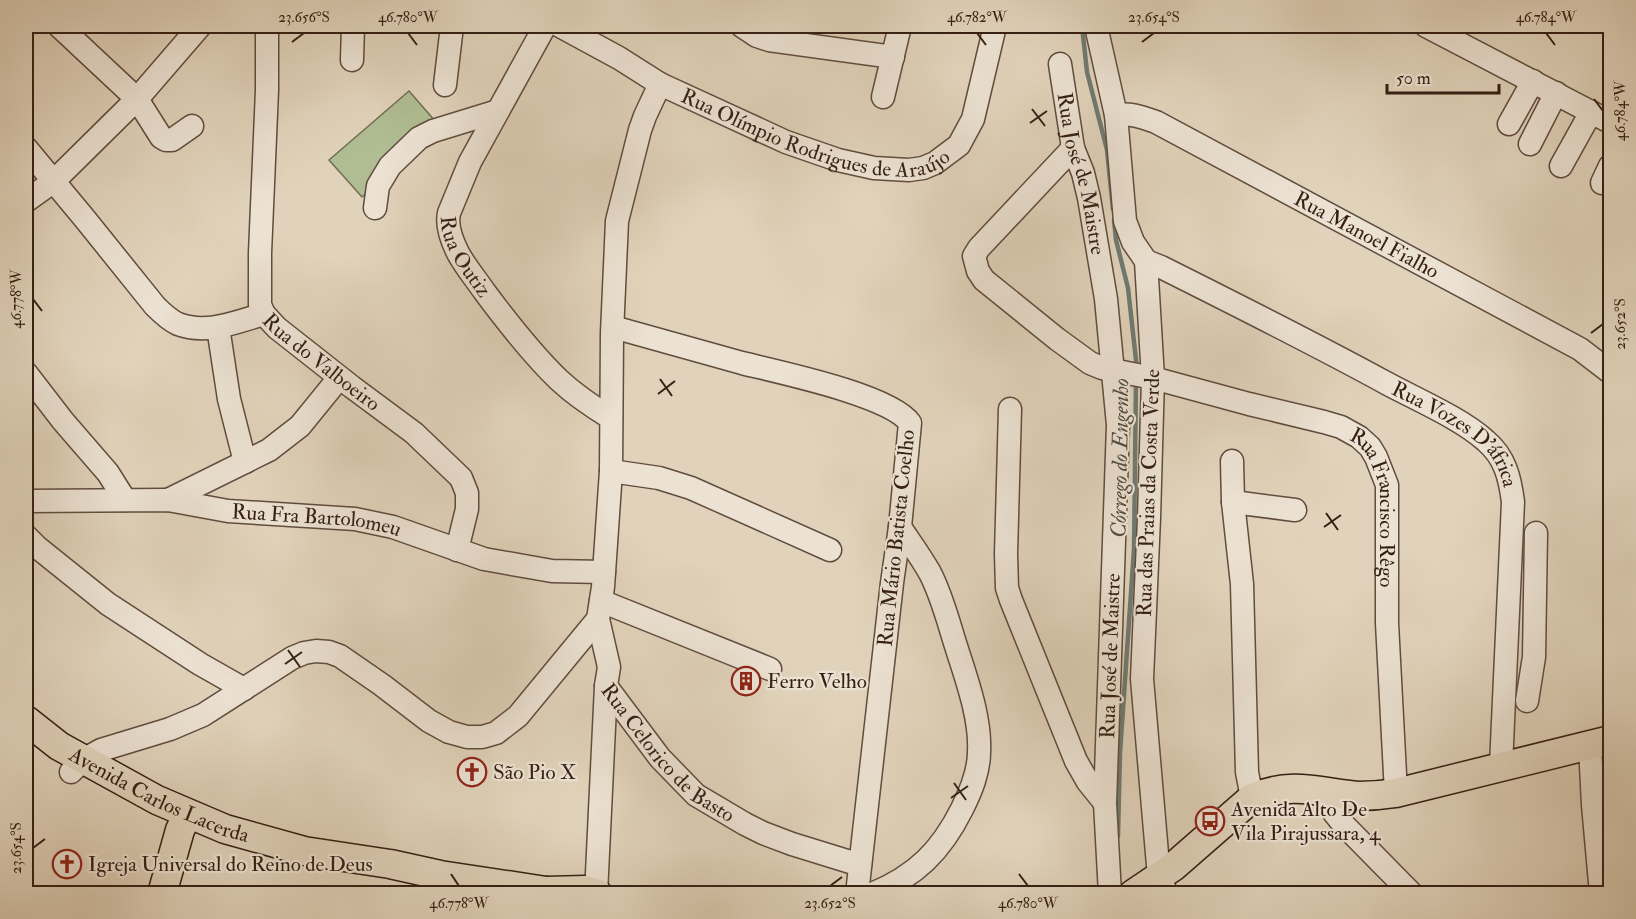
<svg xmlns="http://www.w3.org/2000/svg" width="1636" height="919" font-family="'IM FELL Double Pica',serif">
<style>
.green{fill:#b0bd92;stroke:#726e53;stroke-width:1.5}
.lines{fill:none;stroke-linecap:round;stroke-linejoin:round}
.stream{stroke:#6e7a73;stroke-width:4.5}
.minor-casing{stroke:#604c3e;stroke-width:25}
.major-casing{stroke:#351f14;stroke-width:31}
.minor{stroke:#ece2d3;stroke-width:22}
.major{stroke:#e1d3bb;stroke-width:28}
.ticks{fill:none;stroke:#351f14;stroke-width:2}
.labels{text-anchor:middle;stroke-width:4.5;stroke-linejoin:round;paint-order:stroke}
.street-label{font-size:21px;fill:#351f14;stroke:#ece2d3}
.poi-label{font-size:21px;fill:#351f14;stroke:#ece2d3;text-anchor:start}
.water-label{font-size:22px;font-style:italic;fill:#524d43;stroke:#ece2d3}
.neatline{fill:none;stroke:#351f14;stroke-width:2}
.ticks-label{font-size:15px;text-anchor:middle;fill:#351f14}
</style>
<rect width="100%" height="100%" fill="#e1d3bb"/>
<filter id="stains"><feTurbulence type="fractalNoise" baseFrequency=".00333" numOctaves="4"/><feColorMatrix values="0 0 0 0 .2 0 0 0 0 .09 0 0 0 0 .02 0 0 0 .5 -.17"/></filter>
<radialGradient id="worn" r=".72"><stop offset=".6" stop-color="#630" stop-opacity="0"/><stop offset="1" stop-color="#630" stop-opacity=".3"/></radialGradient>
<!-- green -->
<polygon class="green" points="409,91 442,129 362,197 329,160"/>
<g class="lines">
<!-- stream -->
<g class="stream">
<polyline points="1082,26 1087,72 1107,150 1113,209"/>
<polyline points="1114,220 1116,240 1128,288 1137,369"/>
<polyline points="1118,836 1120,753 1134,549 1136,380"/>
</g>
<!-- minor casing -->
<g class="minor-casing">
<g id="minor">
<polyline points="59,26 137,99 161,137 166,140 172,140 192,126"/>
<path id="s1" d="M267 26V90L260 253V305L264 314 277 328 352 387 414 433 461 478 467 493V509L457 550"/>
<path id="s2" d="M545 26 470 162 449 213C446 226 452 241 458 253 465 266 475 278 484 291 507 322 531 353 559 380 574 394 593 407 611 418"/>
<path id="s3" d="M560 26 619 58 660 84 786 142 838 160 874 168 909 170 923 168 935 163 959 145 973 119 995 26"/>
<polyline points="742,26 757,36 769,40 893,57"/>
<polyline points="1096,26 1116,115 1125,221 1133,242 1146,261 1153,378 1149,518 1142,679 1159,877 1167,894"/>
<polyline points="1426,26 1610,122"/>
<polyline points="352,60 353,26"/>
<path id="s4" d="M1060 64 1073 148 1083 173 1089 198 1106 299 1118 425 1105 803 1110 894"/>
<polyline points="445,85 452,26"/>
<polyline points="883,97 900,26"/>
<path id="s5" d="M1116 115C1132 113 1142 117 1156 122L1580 349 1610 372"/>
<polyline points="1509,124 1533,81"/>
<polyline points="1530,144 1556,93"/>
<path d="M26 148 85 219 155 306C162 313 169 320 178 324 207 335 236 322 264 314"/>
<path id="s6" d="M1073 148 979 248 974 256 978 271 984 280 1057 339 1090 363 1102 368 1153 378 1249 404 1324 422 1341 427 1359 437 1370 447 1376 457 1387 485V623L1396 793"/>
<polyline points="1561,166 1591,112"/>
<polyline points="1602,183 1610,166"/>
<polyline points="26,201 54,181 137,99 200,26"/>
<polyline points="375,208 378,186 390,166 419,138 433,131 498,111"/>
<path id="s7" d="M1146 261 1161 267C1237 305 1313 343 1388 384 1418 400 1462 419 1486 441 1505 457 1510 478 1513 502L1501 766"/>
<polyline points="218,327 229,399 245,462"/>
<path d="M613 327C656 339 699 351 742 363 778 372 890 395 910 423L900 527 892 583 857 894"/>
<polyline points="26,373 63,421 108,473 125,500"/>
<polyline points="1010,409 1006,554 1007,588 1011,600 1076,761 1088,782 1105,803"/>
<polyline points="1232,461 1233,502 1242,584 1247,772 1252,798"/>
<polyline points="611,471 659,478 691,488 830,550"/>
<polyline points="168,500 269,450 300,426 339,378"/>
<path id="s8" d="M26 501 168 500 228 511 355 519 393 527 484 559 552 571 604 572"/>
<polyline points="1233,502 1295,510"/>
<polyline points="26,536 37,547 108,604 200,664 244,689"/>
<polyline points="601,601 770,669"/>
<path id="s9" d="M606 686 660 758 696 795 745 824 763 833 792 844 860 865"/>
<polyline points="1527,701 1534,657 1536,533"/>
<polyline points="1590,746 1593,805 1601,894"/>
<polyline points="71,772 83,760 101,750 170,729 203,715 292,658 304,653 316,651 329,652 340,656 382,685 429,721 449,732 467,737 482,737 496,733 518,716 598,619"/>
<polyline points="1321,791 1335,814 1343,824 1412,894"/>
<polyline points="596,894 606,686 609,667 598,619 603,587 611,471 612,333 617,221 640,130 645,116 660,84"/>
<path d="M872 894C916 876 941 851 962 809 971 791 979 772 979 752 981 718 966 678 956 646 948 621 942 596 930 573 921 557 910 542 900 527"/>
</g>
</g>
<!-- major casing -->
<g class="major-casing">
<g id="major">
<path id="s10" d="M26 720 59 746 157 800 225 829 304 851 390 864 440 875 546 891 552 894"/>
<polyline points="546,891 585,890 598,894"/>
<polyline points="162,894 180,830 188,814"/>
<path d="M1133 894 1173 867 1252 798C1292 781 1318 792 1358 796 1371 796 1383 795 1396 793L1610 740"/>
</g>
</g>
<!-- minor -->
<use href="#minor" class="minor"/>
<!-- major -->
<use href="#major" class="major"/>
</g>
<!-- ticks -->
<path class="ticks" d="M408 33 417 45M977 33 986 45M1546 33 1555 45M292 42 304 33M1142 42 1154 33M1594 99 1603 111M1032 109 1045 126M1030 123 1047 111M33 299 42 311M1591 333 1603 324M660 379 672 396M658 394 675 381M1326 513 1338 530M1324 527 1341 515M288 650 300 667M285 664 302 652M954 783 966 800M951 798 968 786M33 848 45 839M451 874 459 886M1019 874 1028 886M830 886 842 877"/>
<!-- icons -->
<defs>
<g id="building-ring" transform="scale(1.5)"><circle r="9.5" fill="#ece2d3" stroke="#8f2418" stroke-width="1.5"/><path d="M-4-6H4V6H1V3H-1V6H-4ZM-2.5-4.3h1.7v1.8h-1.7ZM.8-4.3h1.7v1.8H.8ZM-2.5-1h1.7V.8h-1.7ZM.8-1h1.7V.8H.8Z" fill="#8f2418"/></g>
<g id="church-ring" transform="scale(1.5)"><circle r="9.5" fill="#ece2d3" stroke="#8f2418" stroke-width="1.5"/><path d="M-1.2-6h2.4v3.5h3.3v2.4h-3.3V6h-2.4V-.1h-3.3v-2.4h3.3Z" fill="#8f2418"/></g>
<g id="bus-ring" transform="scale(1.5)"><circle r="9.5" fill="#ece2d3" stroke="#8f2418" stroke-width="1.5"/><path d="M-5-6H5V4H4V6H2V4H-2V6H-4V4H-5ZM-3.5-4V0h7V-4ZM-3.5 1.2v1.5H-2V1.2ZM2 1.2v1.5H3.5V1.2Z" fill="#8f2418"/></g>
</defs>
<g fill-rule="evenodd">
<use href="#building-ring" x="746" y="681"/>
<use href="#church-ring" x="472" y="772"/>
<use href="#bus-ring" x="1210" y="821"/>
<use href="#church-ring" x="67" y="864"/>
</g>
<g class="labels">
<!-- street labels -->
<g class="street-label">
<text dy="7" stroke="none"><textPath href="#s3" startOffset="282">Rua Olímpio Rodrigues de Araújo</textPath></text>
<text dy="7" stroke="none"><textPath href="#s4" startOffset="112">Rua José de Maistre</textPath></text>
<text dy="7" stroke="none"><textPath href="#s5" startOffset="280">Rua Manoel Fialho</textPath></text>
<text dy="7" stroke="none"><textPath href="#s2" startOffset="258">Rua Outiz</textPath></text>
<text dy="7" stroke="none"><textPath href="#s1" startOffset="364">Rua do Valboeiro</textPath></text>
<text dy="7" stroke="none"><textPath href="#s7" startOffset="358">Rua Vozes D'áfrica</textPath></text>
<text transform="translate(1148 493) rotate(-88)" y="7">Rua das Praias da Costa Verde</text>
<text dy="7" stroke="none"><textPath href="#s6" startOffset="663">Rua Francisco Rêgo</textPath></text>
<text dy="7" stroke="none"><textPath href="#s8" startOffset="292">Rua Fra Bartolomeu</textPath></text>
<text transform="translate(896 538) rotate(-84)" y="7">Rua Mário Batista Coelho</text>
<text transform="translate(1110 656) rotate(-88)" y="7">Rua José de Maistre</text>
<text dy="7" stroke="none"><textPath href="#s9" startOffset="92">Rua Celorico de Basto</textPath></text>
<text dy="7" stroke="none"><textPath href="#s10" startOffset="154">Avenida Carlos Lacerda</textPath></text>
</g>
<!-- poi labels -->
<g class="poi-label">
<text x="767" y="688">Ferro Velho</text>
<text x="493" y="779">São Pio X</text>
<text x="1231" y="816">Avenida Alto De<tspan x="1231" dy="24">Vila Pirajussara, 4</tspan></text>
<text x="88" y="871">Igreja Universal do Reino de Deus</text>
</g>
<!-- water labels -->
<g class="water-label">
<text transform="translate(1119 458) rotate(-89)" y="8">Córrego do Engenho</text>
</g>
</g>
<!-- margin -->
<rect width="1636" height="919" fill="none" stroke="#e1d3bb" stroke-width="66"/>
<!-- scale -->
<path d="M1387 84v9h112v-9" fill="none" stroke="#351f14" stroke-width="3"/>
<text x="1396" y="84" font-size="18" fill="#351f14" stroke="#ece2d3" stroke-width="4.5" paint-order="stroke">50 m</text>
<rect x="33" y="33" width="1570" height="853" class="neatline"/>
<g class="ticks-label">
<text x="304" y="22">23.656°S</text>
<text x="408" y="22">46.780°W</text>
<text x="977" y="22">46.782°W</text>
<text x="1154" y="22">23.654°S</text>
<text x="1546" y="22">46.784°W</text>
<text transform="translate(1620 111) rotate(-90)" y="5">46.784°W</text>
<text transform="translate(16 299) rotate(-90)" y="5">46.778°W</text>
<text transform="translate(1620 324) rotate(-90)" y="5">23.652°S</text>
<text transform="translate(16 848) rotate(-90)" y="5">23.654°S</text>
<text x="459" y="908">46.778°W</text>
<text x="830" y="908">23.652°S</text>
<text x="1028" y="908">46.780°W</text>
</g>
<rect width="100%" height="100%" filter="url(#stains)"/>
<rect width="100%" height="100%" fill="url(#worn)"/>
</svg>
